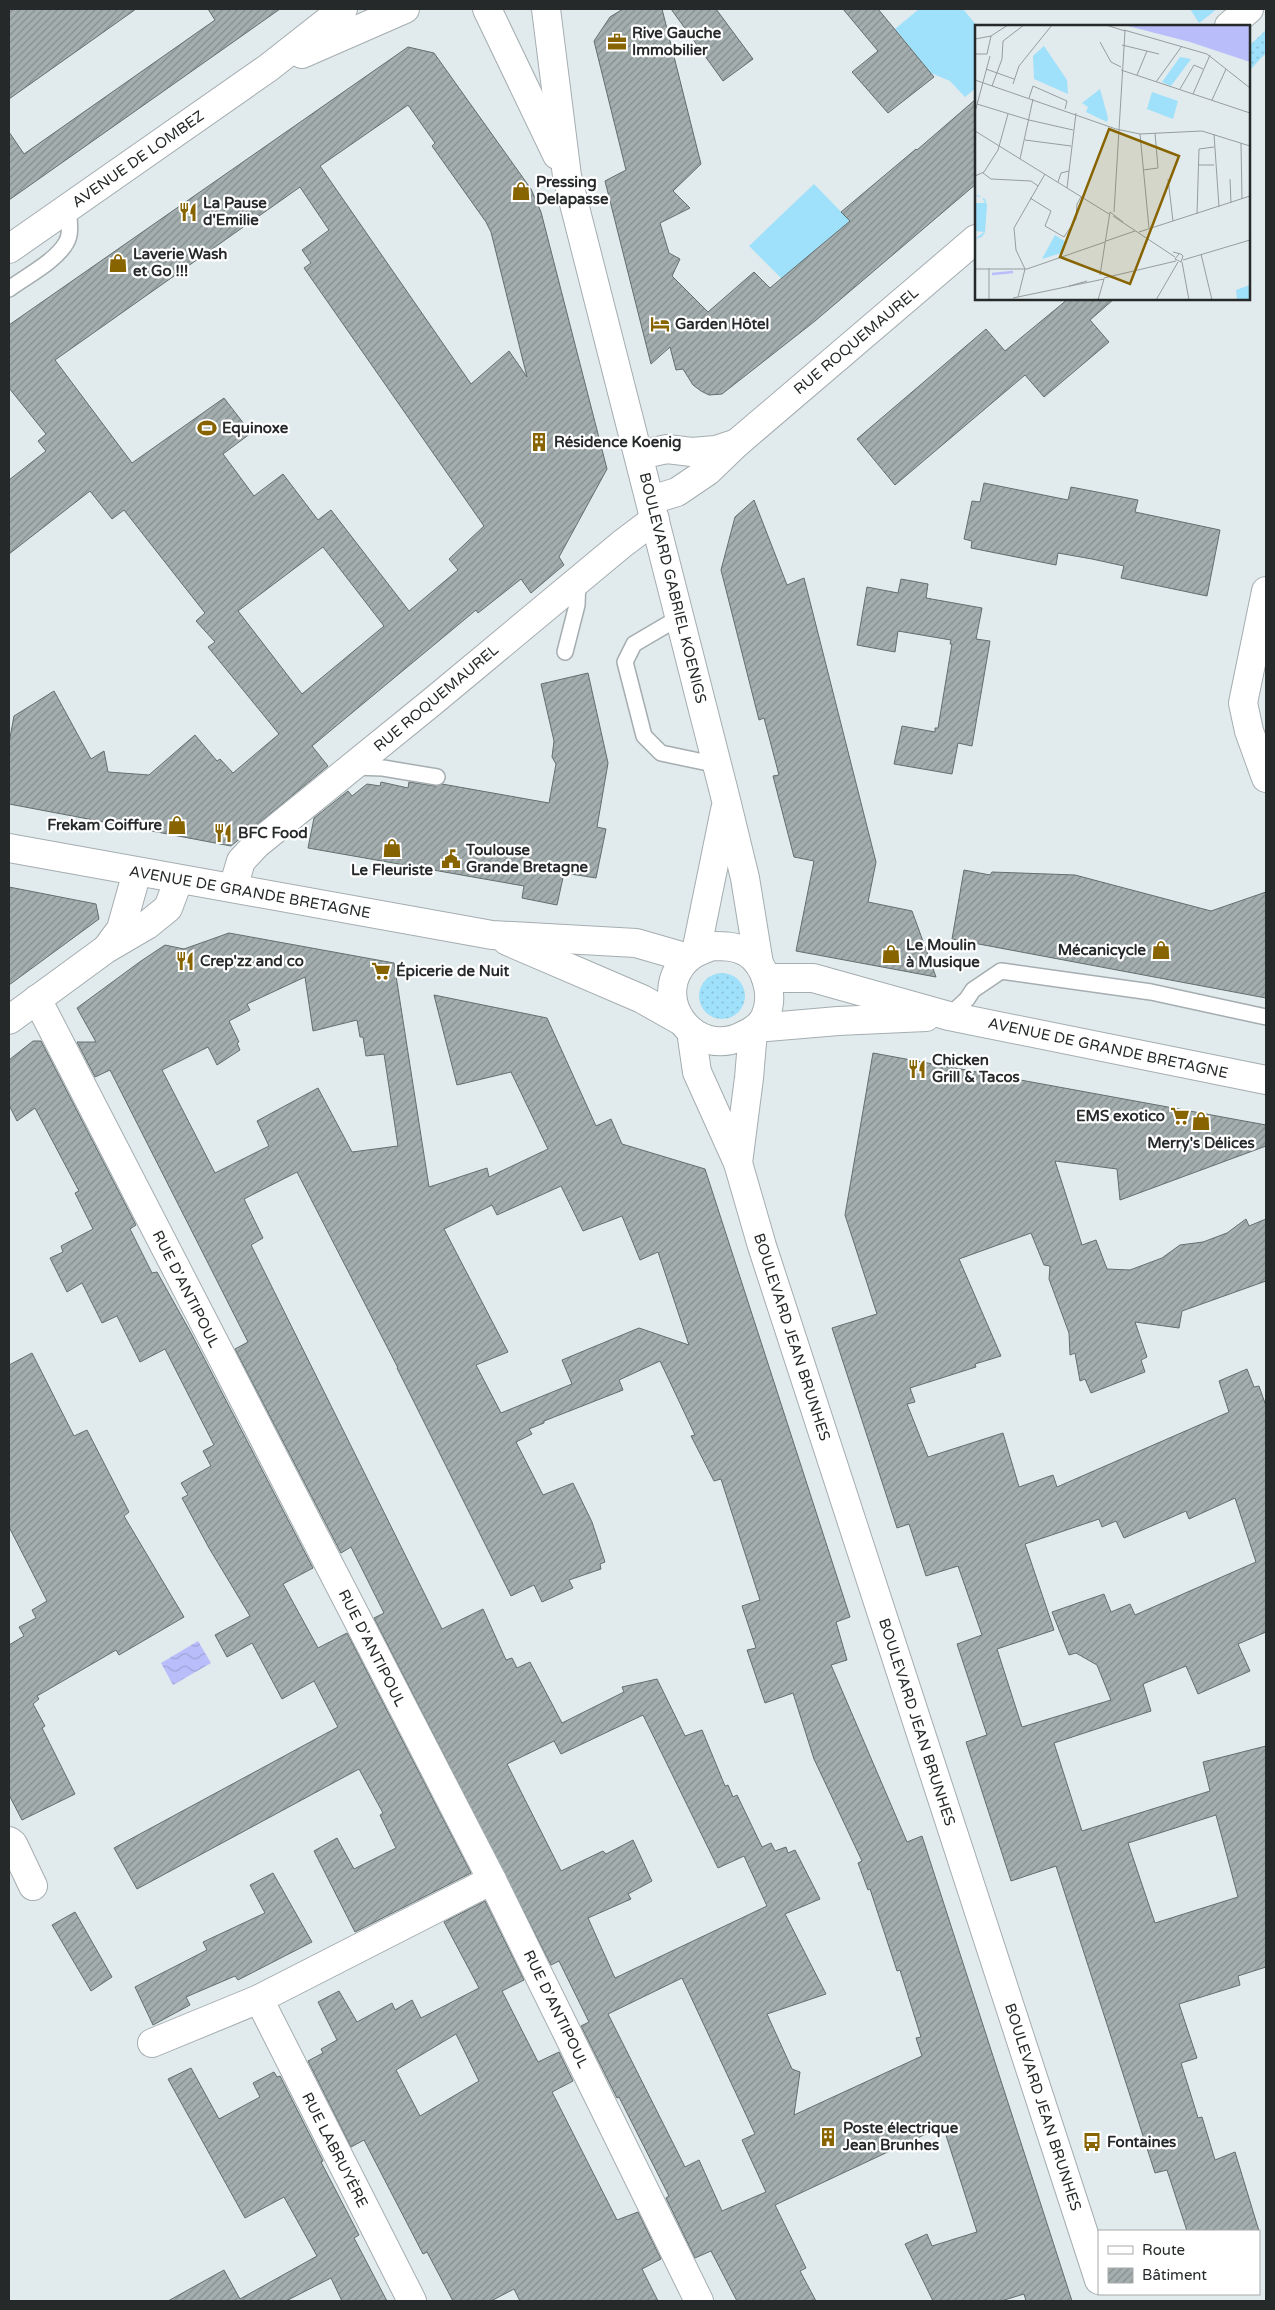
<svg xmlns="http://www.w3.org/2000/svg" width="1275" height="2310" font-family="'Varela Round',sans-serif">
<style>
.grass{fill:url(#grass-dots)}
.garden{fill:#9fe0fa}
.water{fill:url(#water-waves)}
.building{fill:url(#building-hatch);stroke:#656e6e;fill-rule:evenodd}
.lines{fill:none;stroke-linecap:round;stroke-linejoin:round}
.service-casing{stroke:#a5adb0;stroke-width:18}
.minor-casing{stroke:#a5adb0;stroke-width:30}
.secondary-casing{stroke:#a5adb0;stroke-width:30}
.primary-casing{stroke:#a5adb0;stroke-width:30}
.service{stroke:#fff;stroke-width:15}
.minor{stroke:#fff;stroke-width:28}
.secondary{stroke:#fff;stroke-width:28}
.primary{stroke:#fff;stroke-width:28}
.labels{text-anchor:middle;stroke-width:4.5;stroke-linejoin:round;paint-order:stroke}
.poi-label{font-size:15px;font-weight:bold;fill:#26292a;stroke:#fff;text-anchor:start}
.street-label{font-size:15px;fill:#26292a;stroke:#fff}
.inset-river{fill:none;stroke:#b9befb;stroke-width:2.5}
.inset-road{fill:none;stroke:#969d9f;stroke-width:1}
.view{fill:#886400;fill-opacity:0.15;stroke:#886400;stroke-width:2.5}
.inset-edge{fill:none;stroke:#26292a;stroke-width:2.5}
</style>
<defs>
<pattern id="grass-dots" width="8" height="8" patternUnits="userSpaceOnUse" patternTransform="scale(1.25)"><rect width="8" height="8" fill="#9fe0fa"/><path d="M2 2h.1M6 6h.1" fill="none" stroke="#89c0d6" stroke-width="1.8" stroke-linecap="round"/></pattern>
<pattern id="water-waves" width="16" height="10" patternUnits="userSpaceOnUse" patternTransform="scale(1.25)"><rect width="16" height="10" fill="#b9befb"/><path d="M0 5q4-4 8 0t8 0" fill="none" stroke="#9fa3d7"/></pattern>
<pattern id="building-hatch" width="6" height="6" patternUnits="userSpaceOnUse" patternTransform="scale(1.25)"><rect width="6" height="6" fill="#a4aeae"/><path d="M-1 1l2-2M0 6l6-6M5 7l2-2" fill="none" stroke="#858e8e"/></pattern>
</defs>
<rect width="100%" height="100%" fill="#e1eaed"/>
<!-- grass -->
<g class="grass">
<polygon points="1266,30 1266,53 1249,71 1249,46"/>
<circle cx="722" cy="996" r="23"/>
</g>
<!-- garden -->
<g class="garden">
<polygon points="919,9 963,9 977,26 976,88 965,97 950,81 931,73 895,29"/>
<polygon points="1190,9 1217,9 1199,23"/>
<polygon points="814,184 850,221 782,279 749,246"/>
</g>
<!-- water -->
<polygon class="water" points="198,1641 211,1663 173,1685 161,1663"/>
<!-- building -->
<g class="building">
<polygon points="9,9 136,9 9,99"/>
<polygon points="208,9 280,9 9,200 9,132 24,154 215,20"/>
<polygon points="623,9 662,9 701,164 673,191 690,208 660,223 669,253 680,259 672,276 708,312 754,272 770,288 850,221 841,212 916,149 917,150 976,99 976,184 815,321 722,394 709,395 701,391 693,385 683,369 676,370 670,347 651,364 605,181 626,170 594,41 610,17"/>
<polygon points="671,9 716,9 753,59 723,81"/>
<polygon points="843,9 878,9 934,77 888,113 852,72 878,51"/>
<path d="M408 47 434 53 531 189 541 212 607 469 559 557 564 565 531 593 521 579 478 613 476 610 312 746 328 766 231 846 9 804V743L14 716 54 691 91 759 104 751 108 772 149 775 195 735 217 761 220 759 233 773 279 734 208 647 215 642 196 621 205 613 124 510 112 519 90 491 9 554V480L46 451 38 441 46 434 9 388V325ZM408 105 435 143 432 146 486 222 491 232 527 377 509 351 471 384 320 166ZM300 187 329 230 302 250 311 263 304 268 484 526 449 559 458 570 409 611 331 510 318 520 283 474 254 496 223 454 251 433 224 398 132 463 55 360ZM323 547 384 626 302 694 238 611Z"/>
<polygon points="1068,299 1114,299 1090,320 1109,342 1044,397 1025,375 895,485 857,439 986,329 1005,351"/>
<polygon points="984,483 1068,500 1071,487 1138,500 1135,512 1220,530 1207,596 1121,578 1124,566 1092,559 1058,553 1056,565 971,548 972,541 964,539 972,501 980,502"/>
<polygon points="754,500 787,585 804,578 876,862 868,902 912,911 936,977 796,951 814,861 794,857 773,776 779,775 764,718 759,720 721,570 735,517"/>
<polygon points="901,579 928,584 926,598 982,608 976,639 990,641 972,746 958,743 952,774 894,764 902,726 935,732 935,728 938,728 952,644 950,644 951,640 898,631 895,652 857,645 867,587 898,593"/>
<polygon points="588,673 608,763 597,827 606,829 596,878 564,873 557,905 522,898 524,886 308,848 314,818 348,791 352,796 367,784 380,786 381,782 408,788 409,782 435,786 442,784 549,803 556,764 552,757 554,741 541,684"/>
<polygon points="964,870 990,875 992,872 1075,875 1211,911 1266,892 1266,998 952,939"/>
<polygon points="9,887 96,904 99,919 9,985"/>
<path d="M229 933 394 963 429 1187 487 1168 489 1177 548 1149 511 1072 457 1085 434 995 547 1018 596 1126 611 1119 622 1144 705 1169 850 1617 836 1622 847 1660 831 1665 907 1842 922 1836 1072 2301H1026L1024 2294 1001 2301H933L905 2244 927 2234 932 2246 977 2232 943 2126 775 2205 806 2268 800 2271 816 2301H737L711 2251 695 2258 666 2198 669 2196 619 2097 617 2098 581 2026 589 2022 559 1961 551 1965 374 1618 384 1613 351 1547 341 1553 235 1349 248 1342 209 1265 110 1070 95 1077 77 1042H96L77 1008 141 961 165 945 184 949ZM305 977 313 1031 357 1020 360 1037H363L366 1056 384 1054 398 1146 352 1152 318 1088 257 1121 269 1146 215 1173 162 1070 208 1047 217 1065 240 1050 237 1043 239 1042 229 1021 250 1010 247 1004ZM297 1172 398 1368H397L511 1596 534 1585 542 1602 573 1588 569 1580 601 1569 600 1564 605 1562 592 1522 573 1483 543 1495 516 1442 532 1434 529 1429 544 1423V1421L623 1390 619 1380 660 1361 695 1435 691 1436 714 1481 721 1479 760 1600 742 1606 756 1648 747 1650 765 1703 793 1693 814 1759 862 1861 858 1863 868 1890 870 1889 897 1971 900 1970 921 2037 916 2038 922 2056 794 2115 800 2072 792 2069 767 2014 826 1994 785 1914 820 1899 795 1850 788 1853 786 1847 775 1851 771 1843 762 1847 737 1795 733 1797 728 1785 725 1786 702 1730 685 1736 657 1679 622 1687 624 1692 562 1723 530 1662 517 1668 512 1658 506 1660 483 1609 442 1629 251 1245 263 1238 244 1199ZM561 1186 583 1231 622 1216 640 1260 658 1252 689 1345 639 1328 562 1360 572 1384 501 1413 476 1365 508 1352 444 1229 492 1205 497 1215ZM643 1715 718 1868 744 1856 767 1906 615 1978 588 1918 631 1899 628 1894 652 1881 633 1840 606 1854 603 1851 561 1871 507 1764 554 1741 561 1754ZM682 1978 755 2134 742 2140 766 2192 722 2211 699 2160 685 2167 608 2014Z"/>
<polygon points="33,1041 41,1041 136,1225 130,1229 152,1273 157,1272 192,1335 313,1568 283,1584 318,1648 347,1633 471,1873 355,1932 314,1851 337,1838 354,1869 396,1848 380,1815 383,1813 359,1769 137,1889 114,1848 338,1727 314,1681 282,1699 252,1643 227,1657 215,1635 250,1616 209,1548 182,1498 188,1495 181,1483 211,1466 203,1451 214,1445 165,1349 140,1362 117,1316 102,1323 82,1283 67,1292 50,1258 63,1252 61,1246 93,1229 75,1193 79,1191 35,1108 17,1121 9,1105 9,1060"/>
<path d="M873 1053 1266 1125V1146L1120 1200 1117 1169 1055 1161 1082 1245 1096 1240 1107 1269 1130 1270 1162 1258 1180 1245 1203 1242 1227 1233 1246 1219 1249 1226 1266 1219V1281L1182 1311 1179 1328 1135 1322 1147 1357 1141 1360 1145 1372 1091 1393 1085 1379 1080 1381 1075 1353 1070 1355 1069 1333 1049 1279 1050 1266 1044 1265 1031 1233 959 1259 1001 1356 975 1364 976 1367 910 1388 915 1402 907 1404 928 1457 1003 1433 1019 1487 1053 1475 1057 1487 1229 1412 1219 1381 1247 1369 1254 1387 1259 1386 1266 1406V1632L1238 1644 1250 1671 1198 1694 1186 1666 1143 1684 1151 1711 1054 1743 1082 1831 1210 1791 1203 1762 1266 1746V1967L1238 1976 1240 1985 1179 2004 1197 2058 1181 2063 1198 2118 1202 2117 1215 2160 1235 2152 1259 2231H1187L1167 2170 1155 2173 1056 1866 1011 1881 966 1742 987 1735 957 1644 982 1635 958 1566 926 1576 909 1524 897 1528 832 1328 877 1314 845 1215ZM1235 1498 1256 1562 1135 1615 1130 1604 1111 1612 1104 1594 1052 1612 1069 1655 1076 1653 1097 1665 1111 1700 1022 1727 997 1649 1054 1630 1025 1544 1099 1519 1102 1527 1116 1521 1124 1538 1186 1511 1189 1519ZM1216 1815 1238 1897 1155 1923 1128 1843Z"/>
<polygon points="32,1353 74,1436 87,1430 129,1512 124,1516 184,1617 119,1655 116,1650 37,1696 39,1699 33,1704 45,1726 42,1728 75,1794 22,1820 9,1795 9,1645 24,1636 19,1627 36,1618 32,1610 47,1601 9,1527 9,1365"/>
<polygon points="273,1873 312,1942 238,1980 235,1976 186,1997 190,2005 153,2025 135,1987 207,1950 203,1942 265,1913 250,1885"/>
<path d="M485 1901 524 1980 502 1991 538 2062 559 2052 573 2081 552 2092 617 2220 638 2212 661 2259 642 2269 658 2301H520L514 2289 491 2301H453L427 2252 423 2254 364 2140 351 2147 308 2061 323 2053 321 2049 337 2040 318 2002 339 1991 357 2022 392 2003 395 2010 412 2000 421 2018 479 1988 444 1922ZM456 2034 479 2081 420 2116 396 2070Z"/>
<polygon points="75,1912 112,1977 91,1991 52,1925"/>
<polygon points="191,2068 219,2119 260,2097 253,2083 274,2072 277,2077 280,2076 323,2161 321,2162 359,2235 354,2238 387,2301 342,2301 331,2278 286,2301 168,2301 224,2270 240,2299 317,2256 284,2197 245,2218 168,2079"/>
</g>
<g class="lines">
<!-- service casing -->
<g class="service-casing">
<g id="service">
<path d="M9 289C25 277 56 261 66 243 72 234 69 219 68 209"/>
<polyline points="680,617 634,644 625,662 644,736 661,753 718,765"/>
<polyline points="565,652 577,605 578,580"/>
<polyline points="354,767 383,768 437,777"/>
<polyline points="949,1016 967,999 973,990 1001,971 1151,992 1266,1017"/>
</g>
</g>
<!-- minor casing -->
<g class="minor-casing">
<g id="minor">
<polyline points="1229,26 1249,9"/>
<polyline points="639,455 667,449 692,452 716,450 737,443"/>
<polyline points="651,500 677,492 708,471 737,443 976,239"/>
<polyline points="1266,591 1243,703 1249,731 1266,778"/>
<polyline points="233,888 241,861 257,844 432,702 622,544 655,519"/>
<polyline points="107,948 121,929 137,872"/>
<polyline points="37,999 492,1880 699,2301"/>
<polyline points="9,1020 106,949 147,925 168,908 179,879"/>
<polyline points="691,1031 697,1072 738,1163 762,1246 1099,2280"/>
<polyline points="738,1163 749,1078 753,1031"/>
<polyline points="9,1841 13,1844 33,1886"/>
<polyline points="152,2043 259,1999"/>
<polyline points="412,2301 259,1999 492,1880"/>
</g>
</g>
<!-- secondary casing -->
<g class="secondary-casing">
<g id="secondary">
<polyline points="487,9 557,155"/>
<polyline points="546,9 567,176 725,796 745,878 759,964"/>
<polyline points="9,848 492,935 636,943 688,958"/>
<polyline points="507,941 642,999 681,1021"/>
<path d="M712 946C724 946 735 946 746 952 766 964 775 995 765 1017 761 1026 751 1032 742 1036 693 1060 647 996 688 958 695 952 704 949 712 946Z"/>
<polyline points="696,952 725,810"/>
<polyline points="766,978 813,978 949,1016 1266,1080"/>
<polyline points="757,1028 838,1021 926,1017"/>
</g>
</g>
<!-- primary casing -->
<g class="primary-casing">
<g id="primary">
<polyline points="302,54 405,9"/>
<polyline points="9,249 268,68 343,9"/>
</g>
</g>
<!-- service -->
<use href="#service" class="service"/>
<!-- minor -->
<use href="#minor" class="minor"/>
<!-- secondary -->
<use href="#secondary" class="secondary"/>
<!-- primary -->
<use href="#primary" class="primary"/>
</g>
<!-- icons -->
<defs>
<g id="office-bare" transform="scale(1.5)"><path d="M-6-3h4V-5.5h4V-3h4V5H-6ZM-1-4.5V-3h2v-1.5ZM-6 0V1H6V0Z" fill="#886400" stroke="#fff" stroke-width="2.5" paint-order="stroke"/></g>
<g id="shop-bare" transform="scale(1.5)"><path d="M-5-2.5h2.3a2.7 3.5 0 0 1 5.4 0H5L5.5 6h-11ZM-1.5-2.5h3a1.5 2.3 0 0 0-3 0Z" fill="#886400" stroke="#fff" stroke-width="2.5" paint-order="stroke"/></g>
<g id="restaurant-bare" transform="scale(1.5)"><path d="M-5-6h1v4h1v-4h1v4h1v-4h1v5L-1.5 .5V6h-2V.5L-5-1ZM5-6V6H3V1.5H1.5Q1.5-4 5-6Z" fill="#886400" stroke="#fff" stroke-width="2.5" paint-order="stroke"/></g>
<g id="hotel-bare" transform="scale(1.5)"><path d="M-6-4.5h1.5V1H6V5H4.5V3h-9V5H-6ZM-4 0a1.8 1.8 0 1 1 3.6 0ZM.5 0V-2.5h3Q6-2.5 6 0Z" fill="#886400" stroke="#fff" stroke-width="2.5" paint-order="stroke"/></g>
<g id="stadium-bare" transform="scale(1.5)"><path d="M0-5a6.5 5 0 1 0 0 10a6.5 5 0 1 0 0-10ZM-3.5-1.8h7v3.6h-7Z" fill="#886400" stroke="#fff" stroke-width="2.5" paint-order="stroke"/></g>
<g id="building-bare" transform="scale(1.5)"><path d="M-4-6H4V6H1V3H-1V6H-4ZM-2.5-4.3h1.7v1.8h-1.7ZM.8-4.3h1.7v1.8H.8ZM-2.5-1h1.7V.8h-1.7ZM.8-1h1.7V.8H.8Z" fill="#886400" stroke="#fff" stroke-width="2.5" paint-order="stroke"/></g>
<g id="civic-bare" transform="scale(1.5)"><path d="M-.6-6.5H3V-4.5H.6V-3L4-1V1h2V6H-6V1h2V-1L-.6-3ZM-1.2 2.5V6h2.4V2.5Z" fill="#886400" stroke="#fff" stroke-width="2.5" paint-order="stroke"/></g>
<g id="supermarket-bare" transform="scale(1.5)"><path d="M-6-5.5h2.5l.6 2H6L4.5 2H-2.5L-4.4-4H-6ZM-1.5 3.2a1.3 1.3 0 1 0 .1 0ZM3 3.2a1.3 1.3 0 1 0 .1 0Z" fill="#886400" stroke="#fff" stroke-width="2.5" paint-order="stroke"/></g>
<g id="bus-bare" transform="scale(1.5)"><path d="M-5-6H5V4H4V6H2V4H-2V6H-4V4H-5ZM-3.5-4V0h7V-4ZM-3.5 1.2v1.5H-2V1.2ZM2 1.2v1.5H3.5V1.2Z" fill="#886400" stroke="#fff" stroke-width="2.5" paint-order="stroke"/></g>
</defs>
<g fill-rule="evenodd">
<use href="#office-bare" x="617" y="42"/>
<use href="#shop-bare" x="521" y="191"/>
<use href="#restaurant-bare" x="188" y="212"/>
<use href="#shop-bare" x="118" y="263"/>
<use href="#hotel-bare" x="660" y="324"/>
<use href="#stadium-bare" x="207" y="428"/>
<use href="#building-bare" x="539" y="442"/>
<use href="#shop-bare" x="177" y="825"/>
<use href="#restaurant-bare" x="223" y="833"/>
<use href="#shop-bare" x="392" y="848"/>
<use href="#civic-bare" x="451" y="859"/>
<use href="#shop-bare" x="1161" y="950"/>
<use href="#shop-bare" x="891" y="954"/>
<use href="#restaurant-bare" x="185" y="961"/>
<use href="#supermarket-bare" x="381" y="971"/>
<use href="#restaurant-bare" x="917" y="1069"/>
<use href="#supermarket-bare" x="1180" y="1116"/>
<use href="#shop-bare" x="1201" y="1121"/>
<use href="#building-bare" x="828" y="2137"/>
<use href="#bus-bare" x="1092" y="2142"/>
</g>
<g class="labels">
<!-- poi labels -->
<g class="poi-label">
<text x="632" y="38">Rive Gauche<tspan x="632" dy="17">Immobilier</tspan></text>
<text x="536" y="187">Pressing<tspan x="536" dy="17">Delapasse</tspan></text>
<text x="203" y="208">La Pause<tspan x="203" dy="17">d'Emilie</tspan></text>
<text x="133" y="259">Laverie Wash<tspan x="133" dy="17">et Go !!!</tspan></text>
<text x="675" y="329">Garden Hôtel</text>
<text x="222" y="433">Equinoxe</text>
<text x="554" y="447">Résidence Koenig</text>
<text x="162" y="830" text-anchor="end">Frekam Coiffure</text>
<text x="238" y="838">BFC Food</text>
<text x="466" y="855">Toulouse<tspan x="466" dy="17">Grande Bretagne</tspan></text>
<text x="392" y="875" text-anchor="middle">Le Fleuriste</text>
<text x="906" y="950">Le Moulin<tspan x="906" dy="17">à Musique</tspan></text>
<text x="1146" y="955" text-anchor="end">Mécanicycle</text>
<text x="200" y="966">Crep'zz and co</text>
<text x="396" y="976">Épicerie de Nuit</text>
<text x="932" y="1065">Chicken<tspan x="932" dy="17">Grill &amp; Tacos</tspan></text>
<text x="1165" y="1121" text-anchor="end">EMS exotico</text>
<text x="1201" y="1148" text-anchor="middle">Merry's Délices</text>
<text x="843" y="2133">Poste électrique<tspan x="843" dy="17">Jean Brunhes</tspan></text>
<text x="1107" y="2147">Fontaines</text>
</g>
<!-- street labels -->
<g class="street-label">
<text transform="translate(138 159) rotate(-35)" y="5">AVENUE DE LOMBEZ</text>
<text transform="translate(856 341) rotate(-40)" y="5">RUE ROQUEMAUREL</text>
<text transform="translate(673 588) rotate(76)" y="5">BOULEVARD GABRIEL KOENIGS</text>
<text transform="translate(436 698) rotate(-40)" y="5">RUE ROQUEMAUREL</text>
<text transform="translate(250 892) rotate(10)" y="5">AVENUE DE GRANDE BRETAGNE</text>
<text transform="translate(1108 1048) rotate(12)" y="5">AVENUE DE GRANDE BRETAGNE</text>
<text transform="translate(186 1289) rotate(63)" y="5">RUE D'ANTIPOUL</text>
<text transform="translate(792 1337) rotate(72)" y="5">BOULEVARD JEAN BRUNHES</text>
<text transform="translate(372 1648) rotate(63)" y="5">RUE D'ANTIPOUL</text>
<text transform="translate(917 1722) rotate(72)" y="5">BOULEVARD JEAN BRUNHES</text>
<text transform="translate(556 2009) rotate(64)" y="5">RUE D'ANTIPOUL</text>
<text transform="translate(1043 2107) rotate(72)" y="5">BOULEVARD JEAN BRUNHES</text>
<text transform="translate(335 2150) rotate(63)" y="5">RUE LABRUYÈRE</text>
</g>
</g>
<!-- overview -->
<g transform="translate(975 25)">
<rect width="275" height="275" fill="#e1eaed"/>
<path d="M69 21 92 55 93 69 59 54 58 31ZM125 64 133 93 132 97 111 87 113 82 107 78ZM80 210 91 217 86 228 67 234ZM275 260V274L262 275 261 265Z" fill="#9fe0fa"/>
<path d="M61 36a7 7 0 1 1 14 0a7 7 0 1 1-14 0ZM205 32 216 34 196 61 187 57ZM177 67 203 76 198 94 172 84ZM3 170 10 174 12 180 10 207 7 212 0 214 9 207 0 206V178H10L7 172 0 171Z" fill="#9fe0fa"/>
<path d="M149 0H275V37L215 17Z" fill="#b9befb"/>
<path class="inset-river" d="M17 249 38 247"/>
<path class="inset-road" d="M131 0 150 6 139 187M149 5 232 29 275 63M0 14 16 11 33 0M125 17 136 37 146 42M147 20 184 29M0 29H12L16 11M11 44 39 54M146 45 275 88M162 50 172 26M0 55 141 104 165 109 227 106 275 121M181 57 207 21M38 59 44 41 77 0M17 61 27 34 28 16 49 0M205 64 219 40 228 44M218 69 235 30M54 73 58 61 92 76 90 84M237 75 251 44M2 79 54 95 98 105M0 87 15 31M0 106 134 189M165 109 174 203M239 109 244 182M50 115 96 121M266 118 267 174M45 134 58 74M223 140H239M168 145 183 143 180 108M8 148 16 154 56 156 63 161M0 151 9 147 23 125 33 89M193 154 198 196M255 154 256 178M83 157 86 148 94 146M92 163 101 88M55 173 76 186 70 201 89 212 101 194 102 179 106 172M222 189 224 124 239 122M138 191 200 232M164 207 275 171M131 216 160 206M198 227 206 229 208 231 206 237 200 234 204 229M226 229 237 275M208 235 275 215M207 237 214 275M14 243V275M0 244H52L130 217M125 250 135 187 148 197M129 253 201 236M94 261 112 256M43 272 50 244 41 225 39 203 70 149M38 273 129 254M123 275 129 254M181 275 203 237"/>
<path class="view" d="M134 104 204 131 155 259 85 232Z"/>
<rect width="275" height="275" class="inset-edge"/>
</g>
<!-- border -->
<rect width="1275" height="2310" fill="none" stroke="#26292a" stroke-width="20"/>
<!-- legend -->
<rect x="1098" y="2230" width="162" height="65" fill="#ffffff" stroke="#a8a9aa"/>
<rect x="1108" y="2246" width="25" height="8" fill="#ffffff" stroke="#a8a9aa"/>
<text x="1142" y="2255" font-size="15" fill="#26292a">Route</text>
<rect x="1108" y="2268" width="25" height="15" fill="url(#building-hatch)" stroke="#a8a9aa"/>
<text x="1142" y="2280" font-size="15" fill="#26292a">Bâtiment</text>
</svg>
